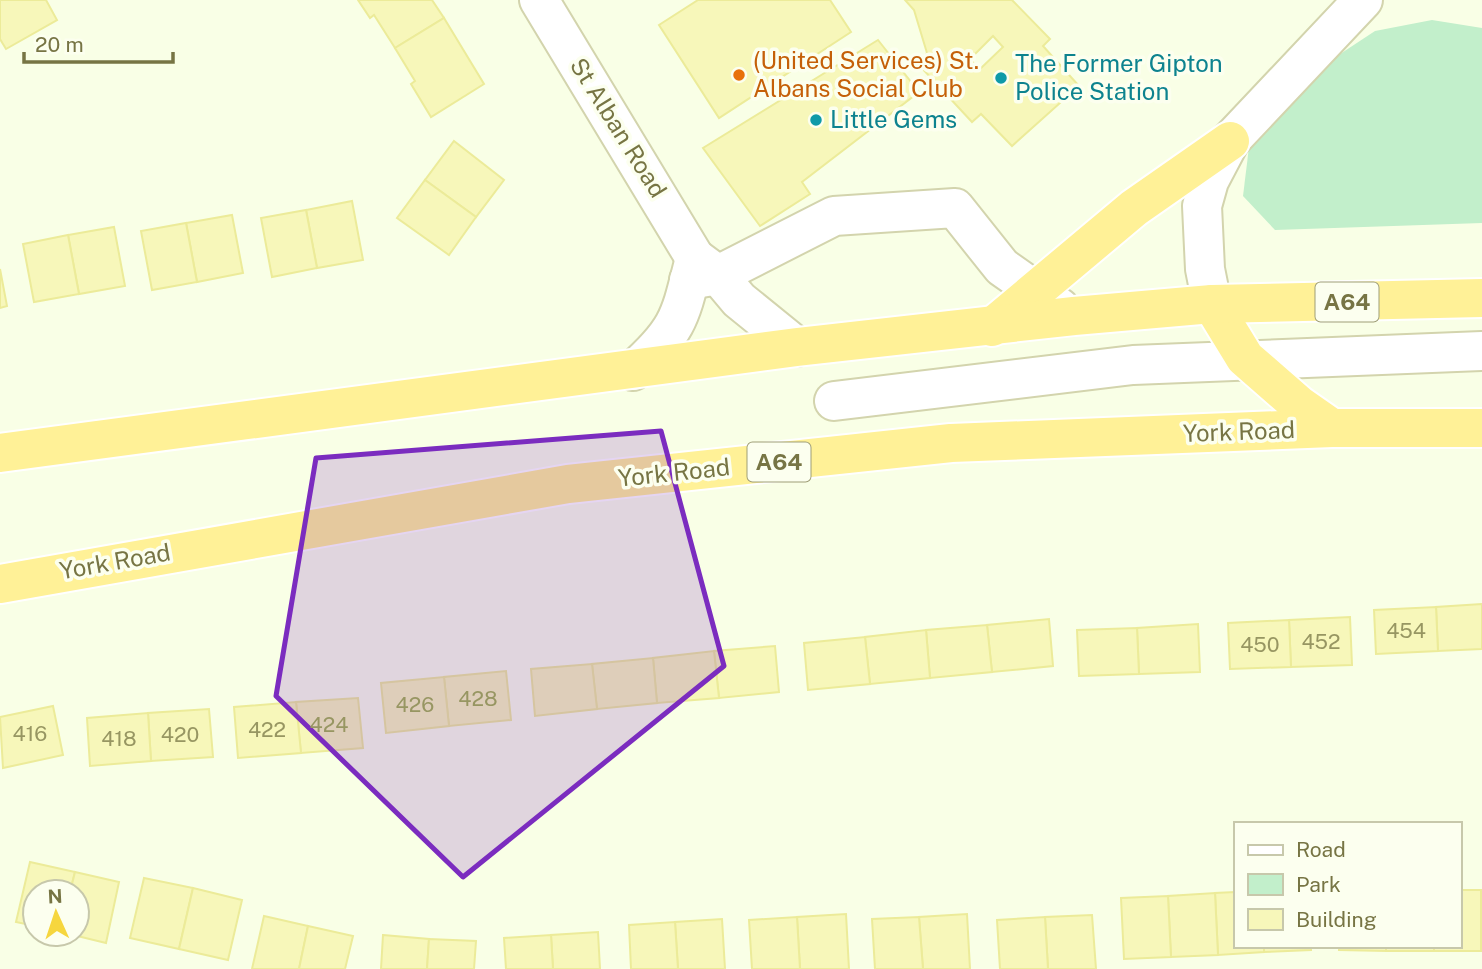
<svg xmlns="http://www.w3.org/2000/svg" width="1482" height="969" font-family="'Public Sans',sans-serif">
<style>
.green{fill:#c2efcb}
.building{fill:#f7f7ba;stroke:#eceb99;stroke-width:2;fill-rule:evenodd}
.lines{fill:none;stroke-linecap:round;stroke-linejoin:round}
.minor-casing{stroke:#d3d4ad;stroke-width:42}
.highway-casing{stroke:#fff;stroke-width:42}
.minor{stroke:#fff;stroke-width:38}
.highway{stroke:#fff197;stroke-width:38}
.marked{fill:#7b2cbf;fill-opacity:0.2;stroke:#7b2cbf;stroke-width:5;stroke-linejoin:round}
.food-dot{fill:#e8710a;stroke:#fcffef;stroke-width:2.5}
.culture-dot{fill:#0f9aa8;stroke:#fcffef;stroke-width:2.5}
.labels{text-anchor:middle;stroke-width:7;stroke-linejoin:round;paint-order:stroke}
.number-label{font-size:21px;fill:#979662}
.shield{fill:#fcffef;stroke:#9f9e77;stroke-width:2}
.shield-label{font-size:23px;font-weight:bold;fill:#777544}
.food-label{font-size:24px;fill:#c56008;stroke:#fcffef;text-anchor:start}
.culture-label{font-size:24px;fill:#0d838f;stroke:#fcffef;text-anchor:start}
.street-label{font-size:24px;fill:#777544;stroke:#fcffef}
</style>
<rect width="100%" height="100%" fill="#f9ffe6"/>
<!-- green -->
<polygon class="green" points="1432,20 1482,28 1482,223 1275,230 1243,196 1249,147 1334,58 1375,31"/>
<!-- building -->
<g class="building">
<polygon points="0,0 46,0 57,20 6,49 0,39"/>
<polygon points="358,0 432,0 444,18 395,48 374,15 370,18"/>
<polygon points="698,0 830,0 851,32 719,118 659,25"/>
<path d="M905 0H1012L1050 39 1043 46 1079 86 1012 146 981 114 972 122 918 64 927 53 914 10ZM993 36 1003 47 979 70 970 59Z"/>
<polygon points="444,18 484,84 431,117 411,84 415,81 395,48"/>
<polygon points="878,40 919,92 802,182 810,194 760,226 703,148"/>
<polygon points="454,141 504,180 476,217 425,180"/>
<polygon points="425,180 476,217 449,255 397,218"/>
<polygon points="352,201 363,260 317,268 306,210"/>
<polygon points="306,210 317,268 272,277 261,218"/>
<polygon points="232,215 243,273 197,282 186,223"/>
<polygon points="186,223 197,282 152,290 141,231"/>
<polygon points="114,227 125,286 79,294 68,235"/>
<polygon points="68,235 79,294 34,302 23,244"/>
<polygon points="0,269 7,306 0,308"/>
<polygon points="1482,604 1482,649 1438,651 1436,607"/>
<polygon points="1436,607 1438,651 1376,654 1374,610"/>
<polygon points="1350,617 1352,665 1291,667 1289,620"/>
<polygon points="1049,619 1053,666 992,672 987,625"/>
<polygon points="1289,620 1291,667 1230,669 1228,623"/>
<polygon points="1198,624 1200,672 1139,674 1137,628"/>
<polygon points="987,625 992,672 930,678 926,630"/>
<polygon points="1137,628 1139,674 1079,676 1077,630"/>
<polygon points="926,630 930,678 870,684 865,637"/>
<polygon points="865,637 870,684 808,690 804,643"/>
<polygon points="775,646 779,692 719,698 714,651"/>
<polygon points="714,651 719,698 657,703 653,658"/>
<polygon points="653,658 657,703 597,709 592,664"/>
<polygon points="592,664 597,709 535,716 531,669"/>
<polygon points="506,671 511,720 449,726 444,677"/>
<polygon points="444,677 449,726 386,733 381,683"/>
<polygon points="358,698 363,748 301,753 296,702"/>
<polygon points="296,702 301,753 238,758 234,707"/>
<polygon points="53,706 63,755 3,768 0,717"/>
<polygon points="209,709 213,757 151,761 148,713"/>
<polygon points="148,713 151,761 90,766 87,718"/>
<polygon points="30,862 75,872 70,892 35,892 35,926 16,922"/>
<polygon points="75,872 119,882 106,943 69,934 77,934 77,892 70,892"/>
<polygon points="144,878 193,888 179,949 130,938"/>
<polygon points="193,888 242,900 228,960 179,949"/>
<polygon points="1459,890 1481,890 1481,951 1434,951 1434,946 1459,946"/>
<polygon points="1235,892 1235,946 1264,946 1264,952 1218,955 1215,893"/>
<polygon points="1215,893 1218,955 1171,957 1168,896"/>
<polygon points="1168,896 1171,957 1124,959 1121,898"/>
<polygon points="846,914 849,969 800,969 797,917"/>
<polygon points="967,914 970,969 923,969 919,917"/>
<polygon points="1092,915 1096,969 1048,969 1045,917"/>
<polygon points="264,916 308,926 299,969 252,969"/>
<polygon points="797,917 800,969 752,969 749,920"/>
<polygon points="919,917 923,969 875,969 872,919"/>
<polygon points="1045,917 1048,969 1000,969 997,920"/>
<polygon points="722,919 725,969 678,969 675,922"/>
<polygon points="675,922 678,969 631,969 629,925"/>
<polygon points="308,926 353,936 345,969 299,969"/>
<polygon points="598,932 600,969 553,969 551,935"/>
<polygon points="383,935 429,939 427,969 381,969"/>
<polygon points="551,935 553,969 506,969 504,938"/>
<polygon points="429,939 476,941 474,969 427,969"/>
<polygon points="1264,946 1311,946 1311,950 1264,952"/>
<polygon points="1339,946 1386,946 1386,951 1339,950"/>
<rect x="1386" y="946" width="48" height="5"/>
</g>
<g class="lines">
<!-- minor casing -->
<g class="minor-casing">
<g id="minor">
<polyline points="539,0 695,258"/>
<polyline points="689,280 718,275 834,216 955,208 1002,267 1060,308"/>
<polyline points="1212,304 1205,269 1202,206 1209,181 1230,141 1363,0"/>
<path d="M633 371C680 329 680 317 695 258L718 275 739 300 797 347"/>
<polyline points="834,401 1133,365 1482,351"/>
</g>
</g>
<!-- highway casing -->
<g class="highway-casing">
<g id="highway">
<polyline points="1212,304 1245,358 1299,405 1332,428"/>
<polyline points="992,327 1134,208 1230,141"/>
<polyline points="0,453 797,347 1074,316 1212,304 1482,298"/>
<polyline points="0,584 568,484 951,443 1332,428 1482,428"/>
</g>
</g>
<!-- minor -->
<use href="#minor" class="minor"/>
<!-- highway -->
<use href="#highway" class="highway"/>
</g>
<!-- marked area -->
<path class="marked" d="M661 431 724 666 463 877 276 696 316 458Z"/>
<!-- markers -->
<circle class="food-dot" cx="739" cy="75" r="7"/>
<g class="culture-dot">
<circle cx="1001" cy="78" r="7"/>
<circle cx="816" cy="120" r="7"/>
</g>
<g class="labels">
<!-- number labels -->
<g class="number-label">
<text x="1406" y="638">454</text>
<text x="1321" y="649">452</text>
<text x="1260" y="652">450</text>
<text x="478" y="706">428</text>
<text x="415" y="712">426</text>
<text x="329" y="732">424</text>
<text x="267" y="737">422</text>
<text x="30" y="741">416</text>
<text x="180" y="742">420</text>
<text x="119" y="746">418</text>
</g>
<!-- shield labels -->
<g class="shield">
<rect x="1315.5" y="282.5" width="63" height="39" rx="5"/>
<rect x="747.5" y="442.5" width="63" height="39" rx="5"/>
</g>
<g class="shield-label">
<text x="1347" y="310">A64</text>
<text x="779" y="470">A64</text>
</g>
<!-- food labels -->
<g class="food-label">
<text x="753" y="69">(United Services) St.<tspan x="753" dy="28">Albans Social Club</tspan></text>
</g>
<!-- culture labels -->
<g class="culture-label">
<text x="1015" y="72">The Former Gipton<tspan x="1015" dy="28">Police Station</tspan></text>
<text x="830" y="128">Little Gems</text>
</g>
<!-- street labels -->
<g class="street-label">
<text transform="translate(618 128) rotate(58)" y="8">St Alban Road</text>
<text transform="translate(1239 432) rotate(-2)" y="8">York Road</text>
<text transform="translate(674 473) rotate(-6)" y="8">York Road</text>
<text transform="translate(115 562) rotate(-10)" y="8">York Road</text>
</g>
</g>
<!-- legend -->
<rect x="1234" y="822" width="228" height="126" fill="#fcffef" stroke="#c7c8ab" stroke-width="2"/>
<rect x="1248" y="845" width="35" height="10" fill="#ffffff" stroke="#c7c8ab" stroke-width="2"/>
<text x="1296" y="857" font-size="21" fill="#777544">Road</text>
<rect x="1248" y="874" width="35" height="21" fill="#c2efcb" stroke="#c7c8ab" stroke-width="2"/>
<text x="1296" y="892" font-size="21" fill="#777544">Park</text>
<rect x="1248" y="909" width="35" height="21" fill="#f7f7ba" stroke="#c7c8ab" stroke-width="2"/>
<text x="1296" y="927" font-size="21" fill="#777544">Building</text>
<!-- north arrow -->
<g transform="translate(56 913) rotate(357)"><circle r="33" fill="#fcffef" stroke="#c7c8ab" stroke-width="2"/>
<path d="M0-5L12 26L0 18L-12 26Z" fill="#f6d63e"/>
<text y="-10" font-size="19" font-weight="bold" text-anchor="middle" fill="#777544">N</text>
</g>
<!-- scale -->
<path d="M24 52v10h149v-10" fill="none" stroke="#777544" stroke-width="3.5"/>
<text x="35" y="52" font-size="21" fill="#777544" stroke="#fcffef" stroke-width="5" paint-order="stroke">20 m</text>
</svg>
